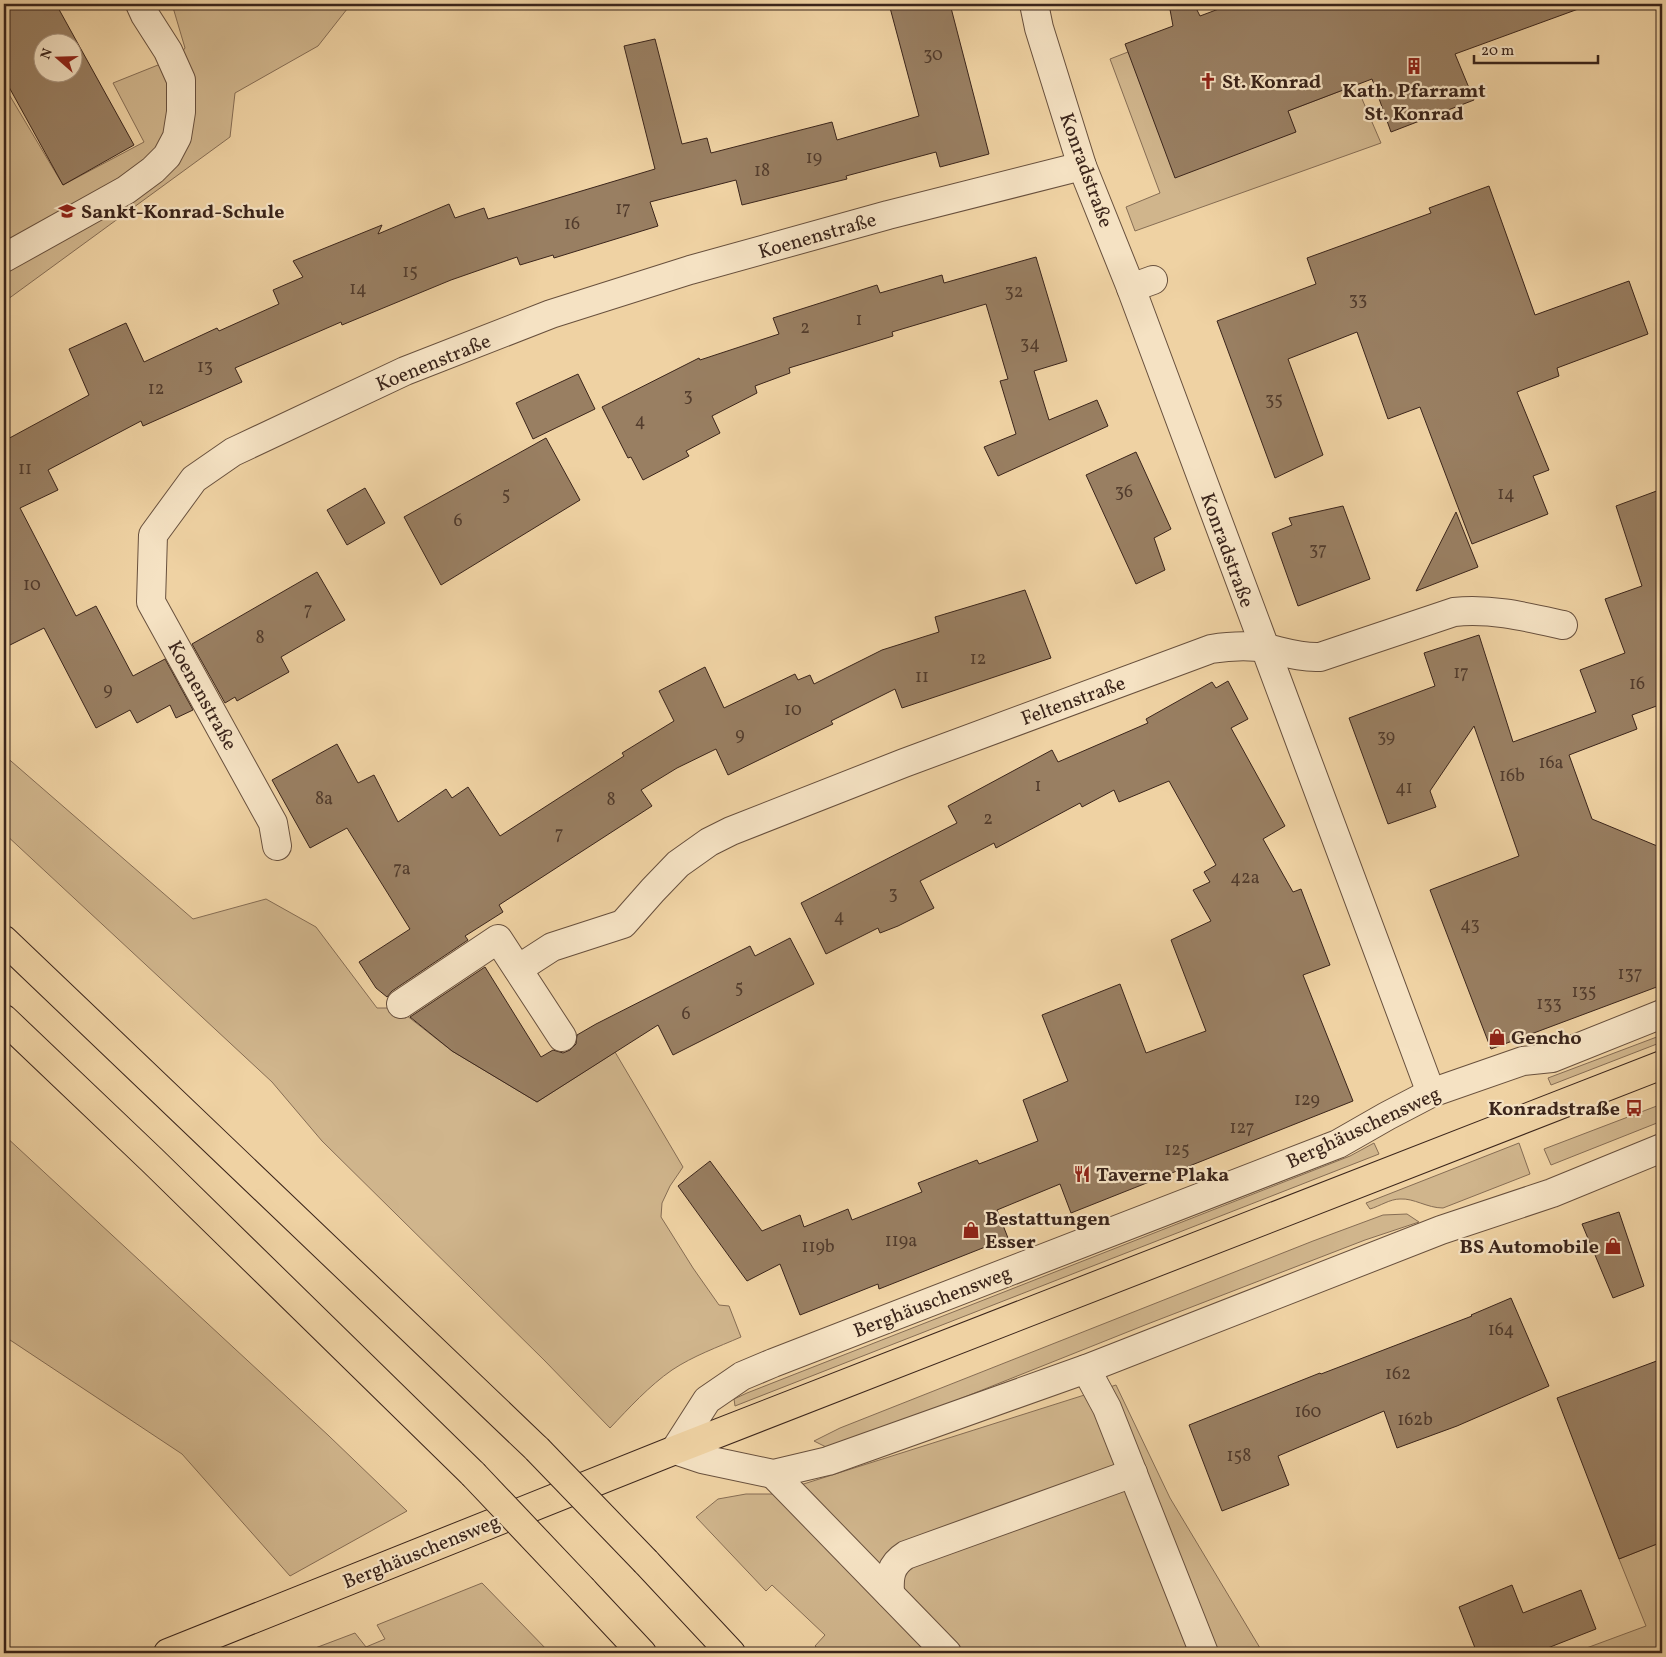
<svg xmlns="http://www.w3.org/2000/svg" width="1666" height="1657" font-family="Vollkorn,serif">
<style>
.green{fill:#d0b58c;stroke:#866d54}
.building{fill:#997f62;stroke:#3b251b;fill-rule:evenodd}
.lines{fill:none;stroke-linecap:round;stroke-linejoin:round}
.minor-casing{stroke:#68503d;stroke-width:30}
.major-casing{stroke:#3b251b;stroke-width:30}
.highway-casing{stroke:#3b251b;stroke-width:30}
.minor{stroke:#f5e2c3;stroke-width:28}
.major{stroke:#efd2a3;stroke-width:28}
.highway{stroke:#efd2a3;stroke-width:28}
.highway-bridge-casing{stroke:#3b251b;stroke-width:30;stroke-linecap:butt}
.highway-bridge{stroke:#efd2a3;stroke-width:28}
.labels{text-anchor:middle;stroke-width:4.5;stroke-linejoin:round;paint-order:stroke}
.number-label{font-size:18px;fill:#523c2d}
.poi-label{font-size:20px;font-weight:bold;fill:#3b251b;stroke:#f5e2c3;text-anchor:start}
.street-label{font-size:20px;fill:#3b251b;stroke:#f5e2c3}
</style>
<rect width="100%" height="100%" fill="#efd2a3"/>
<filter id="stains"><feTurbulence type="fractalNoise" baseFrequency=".004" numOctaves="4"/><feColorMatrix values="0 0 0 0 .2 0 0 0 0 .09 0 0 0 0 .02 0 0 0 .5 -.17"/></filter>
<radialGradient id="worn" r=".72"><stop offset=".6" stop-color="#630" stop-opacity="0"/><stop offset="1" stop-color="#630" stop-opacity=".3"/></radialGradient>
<!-- green -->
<g class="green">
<polygon points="172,4 351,4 318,46 235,93 230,137 4,302 4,86 63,185 144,142 113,83 178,57 185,48"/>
<polygon points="1128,52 1288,111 1356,85 1381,143 1135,231 1126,207 1160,193 1110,59"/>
<path d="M4 755 193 919 266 899 316 927 377 1008H397L452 1051 537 1102 615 1052 683 1167 670 1186 662 1203 661 1217 693 1268 719 1305 729 1306 741 1337C718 1347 693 1356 672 1370 649 1386 629 1408 610 1428L544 1360 322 1141 272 1082 4 833Z"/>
<polygon points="1662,1035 1662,1042 1551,1085 1548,1078"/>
<polygon points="1662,1104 1662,1121 1551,1165 1544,1149"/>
<polygon points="4,1135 329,1436 407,1511 290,1576 182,1454 4,1336"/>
<polygon points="1374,1143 1379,1154 735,1406 734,1399 747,1393 1350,1156"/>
<path d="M1519 1143 1530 1174 1443 1208C1427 1208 1414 1198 1400 1199 1390 1199 1380 1206 1370 1209L1366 1203Z"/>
<polygon points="1407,1214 1419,1222 1365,1240 1145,1325 852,1442 828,1448 814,1441 840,1428 1313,1241 1383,1215"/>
<polygon points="1116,1385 1170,1498 1263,1653 823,1653 815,1646 825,1635 772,1585 766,1591 696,1517 718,1499 746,1494 772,1494"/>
<polygon points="1662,1542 1662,1653 1573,1653 1646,1626 1619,1559"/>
<polygon points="482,1583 550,1653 302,1653 355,1633 366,1647 385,1639 377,1625"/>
</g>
<!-- building -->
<g class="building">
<path d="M4 4H56L134 145 63 185 4 78ZM42 42H72V72H42Z"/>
<polygon points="889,4 950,4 989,154 940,167 936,152 846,176 847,179 742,205 736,180 650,202 658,226 554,258 553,255 520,265 517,257 451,280 342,325 341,322 235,368 242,382 143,426 141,421 48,470 58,490 20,508 76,616 96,606 133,676 165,659 193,710 176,718 170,705 137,723 130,710 96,728 44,628 4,648 4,441 89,395 69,349 126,323 144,362 217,328 219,331 279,304 273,290 303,277 293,261 382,225 378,234 449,204 455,218 484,208 488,219 655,169 624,46 655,39 682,144 707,138 711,153 832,122 837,140 919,116"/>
<polygon points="1169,4 1194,4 1200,16 1232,4 1580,4 1581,8 1455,54 1474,100 1391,132 1372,79 1288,111 1296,132 1175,178 1125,44 1173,26"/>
<polygon points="1489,186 1535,315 1629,281 1648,334 1557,368 1559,376 1517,392 1549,470 1533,476 1548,514 1472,544 1420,407 1388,419 1357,332 1288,359 1323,455 1275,478 1217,321 1316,284 1307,258 1431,213 1429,208"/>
<polygon points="1036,257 1067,361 1034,371 1049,420 1097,400 1108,426 998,476 984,447 1016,434 1000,381 1008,379 986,304 892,332 893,336 789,368 790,373 755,386 757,393 712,416 720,433 686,451 689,456 643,480 631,457 628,458 602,407 699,358 700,360 779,334 773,318 877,285 880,293 942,275 944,283"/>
<polygon points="578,374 595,409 533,439 516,403"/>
<polygon points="546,438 580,500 441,585 404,517"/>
<polygon points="1136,452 1171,529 1154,538 1165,570 1136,584 1086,475"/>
<polygon points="365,488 385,523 347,545 327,510"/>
<polygon points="1662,489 1662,704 1632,715 1637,729 1569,755 1592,819 1662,848 1662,985 1491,1049 1430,890 1519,856 1474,726 1430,791 1436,807 1388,824 1349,718 1435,686 1424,653 1479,635 1513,742 1596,712 1580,670 1625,653 1605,599 1642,586 1616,506"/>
<polygon points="1343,506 1370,579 1298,606 1272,533 1292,525 1289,518"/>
<polygon points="1456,512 1478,567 1416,591"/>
<polygon points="317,572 345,620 281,657 289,672 237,701 235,697 225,703 192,644"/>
<polygon points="1025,590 1051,658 902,708 895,689 831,721 833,724 728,775 716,749 677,768 641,790 652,806 499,905 503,912 465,936 468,940 392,991 387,997 376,988 359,962 410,929 347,828 310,848 272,780 337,744 358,783 374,775 398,822 446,789 452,798 468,787 500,836 624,756 622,753 674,721 659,691 705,667 724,708 795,674 798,680 810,675 814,684 882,650 939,632 935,617"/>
<polygon points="1228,681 1248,719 1231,728 1285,826 1263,839 1293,892 1301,889 1330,965 1303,975 1353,1101 1071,1213 1060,1184 997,1210 1008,1238 879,1289 878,1284 800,1315 780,1264 747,1281 678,1186 710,1161 762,1231 800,1215 804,1227 848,1209 852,1220 922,1192 918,1183 977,1160 979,1164 1038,1141 1023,1100 1068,1081 1042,1015 1120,984 1146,1053 1206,1031 1171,940 1211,921 1193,890 1210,882 1204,872 1216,865 1169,781 1119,802 1114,790 1082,807 1080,803 996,848 994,843 920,881 934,908 898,926 880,933 878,928 826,954 801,903 957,823 948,806 1052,750 1058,762 1148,723 1146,719 1212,682 1216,688"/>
<polygon points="790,938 814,984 673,1055 658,1025 537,1102 452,1051 410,1017 485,967 541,1057 553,1050 563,1053 570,1050 576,1044 577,1035 596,1024 750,946 755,956"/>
<polygon points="1619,1212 1644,1286 1613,1298 1582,1224"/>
<polygon points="1511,1298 1549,1386 1457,1426 1397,1448 1384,1411 1278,1456 1289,1485 1222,1511 1189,1425 1320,1373 1321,1374 1472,1316 1471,1315"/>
<polygon points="1662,1359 1662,1542 1619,1559 1557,1398"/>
<polygon points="1512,1585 1523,1613 1581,1590 1596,1629 1535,1653 1477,1653 1459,1607"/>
</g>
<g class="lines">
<!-- minor casing -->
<g class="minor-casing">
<g id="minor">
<polyline points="1034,4 1039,28 1082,166 1131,288 1431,1093"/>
<polyline points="4,258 126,190 153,170 167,156 177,137 181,112 181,80 168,51 145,15 140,4"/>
<polyline points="1131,288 1153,280"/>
<polyline points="277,846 273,823 151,602 153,535 194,479 233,452 405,371 551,314 690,270 888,215 1082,166"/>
<path d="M518 969 552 947 623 924 653 890 678 864 709 842 731 831 904 763 1211 649C1230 646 1247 645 1266 648 1284 652 1301 658 1320 657L1454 612C1491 608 1527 617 1563 625"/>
<polyline points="401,1004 498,939 562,1037"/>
<polyline points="1662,1014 1552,1058 1523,1061 1431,1093 1387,1116 1338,1144 773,1363 742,1376 707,1400 675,1450 702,1459 773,1474 828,1461 1086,1369 1441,1230 1552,1193 1662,1148"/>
<polyline points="1086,1369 1107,1408 1204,1653"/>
<polyline points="773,1474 947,1653"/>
<path d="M890 1594C889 1577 890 1565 906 1555L1133 1473"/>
</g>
</g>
<!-- major casing -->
<g class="major-casing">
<polyline id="major" points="168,1653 675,1450 1662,1065"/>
</g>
<!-- highway casing -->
<g class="highway-casing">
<g id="highway">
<polyline points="4,940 537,1449"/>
<polyline points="4,1019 152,1160 473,1474"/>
<polyline points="646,1562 731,1653"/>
<polyline points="583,1590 642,1653"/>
</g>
</g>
<!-- minor -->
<use href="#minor" class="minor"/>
<!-- major -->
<use href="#major" class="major"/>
<!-- highway -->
<use href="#highway" class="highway"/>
<!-- highway-bridge casing -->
<g class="highway-bridge-casing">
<g id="highway-bridge">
<polyline points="537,1449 646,1562"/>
<polyline points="473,1474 583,1590"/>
</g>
</g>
<!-- highway-bridge -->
<use href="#highway-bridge" class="highway-bridge"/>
</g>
<!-- icons -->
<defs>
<g id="building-bare" transform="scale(1.35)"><path d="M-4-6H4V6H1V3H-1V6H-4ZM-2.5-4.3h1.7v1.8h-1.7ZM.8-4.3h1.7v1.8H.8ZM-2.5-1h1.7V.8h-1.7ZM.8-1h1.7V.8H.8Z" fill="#8f2418" stroke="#f5e2c3" stroke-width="2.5" paint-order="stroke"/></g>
<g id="church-bare" transform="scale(1.35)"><path d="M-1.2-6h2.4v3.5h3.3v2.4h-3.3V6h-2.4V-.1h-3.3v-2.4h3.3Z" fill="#8f2418" stroke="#f5e2c3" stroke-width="2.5" paint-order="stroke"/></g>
<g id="school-bare" transform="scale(1.35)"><path d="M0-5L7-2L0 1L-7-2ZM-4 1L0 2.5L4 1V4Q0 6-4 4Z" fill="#8f2418" stroke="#f5e2c3" stroke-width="2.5" paint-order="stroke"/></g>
<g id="shop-bare" transform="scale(1.35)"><path d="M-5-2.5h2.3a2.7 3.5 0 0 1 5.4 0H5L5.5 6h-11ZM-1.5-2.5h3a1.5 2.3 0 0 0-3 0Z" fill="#8f2418" stroke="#f5e2c3" stroke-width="2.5" paint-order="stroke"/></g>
<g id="bus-bare" transform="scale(1.35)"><path d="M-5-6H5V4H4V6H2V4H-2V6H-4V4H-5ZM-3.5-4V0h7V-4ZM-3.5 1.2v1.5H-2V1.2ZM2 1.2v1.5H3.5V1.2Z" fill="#8f2418" stroke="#f5e2c3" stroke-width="2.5" paint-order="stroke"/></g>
<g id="restaurant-bare" transform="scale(1.35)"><path d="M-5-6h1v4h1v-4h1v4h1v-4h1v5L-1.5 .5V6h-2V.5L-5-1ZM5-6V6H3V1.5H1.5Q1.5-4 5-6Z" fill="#8f2418" stroke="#f5e2c3" stroke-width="2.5" paint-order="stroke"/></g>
</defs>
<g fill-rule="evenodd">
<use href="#building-bare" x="1414" y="66"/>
<use href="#church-bare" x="1208" y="81"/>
<use href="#school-bare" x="67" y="211"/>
<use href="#shop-bare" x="1497" y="1037"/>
<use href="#bus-bare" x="1634" y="1108"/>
<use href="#restaurant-bare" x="1082" y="1174"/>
<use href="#shop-bare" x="971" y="1230"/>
<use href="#shop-bare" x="1613" y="1246"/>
</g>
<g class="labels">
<!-- number labels -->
<g class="number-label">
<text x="933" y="60">30</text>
<text x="814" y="163">19</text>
<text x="762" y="176">18</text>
<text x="623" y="214">17</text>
<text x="572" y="229">16</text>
<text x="410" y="277">15</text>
<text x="358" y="294">14</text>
<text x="1014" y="297">32</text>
<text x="1358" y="305">33</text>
<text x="859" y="325">1</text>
<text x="805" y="333">2</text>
<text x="1030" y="349">34</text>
<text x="205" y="372">13</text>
<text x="156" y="394">12</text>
<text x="688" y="401">3</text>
<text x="1274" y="405">35</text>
<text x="640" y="426">4</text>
<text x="25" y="474">11</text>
<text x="1124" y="497">36</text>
<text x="1506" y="499">14</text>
<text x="506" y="500">5</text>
<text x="458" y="526">6</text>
<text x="1318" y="555">37</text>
<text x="32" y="590">10</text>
<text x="308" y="615">7</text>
<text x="260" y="643">8</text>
<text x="978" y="664">12</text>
<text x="1461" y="678">17</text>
<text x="922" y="682">11</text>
<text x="1637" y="689">16</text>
<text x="108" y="695">9</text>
<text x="793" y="715">10</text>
<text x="740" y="740">9</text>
<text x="1386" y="742">39</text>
<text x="1551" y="768">16a</text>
<text x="1512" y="781">16b</text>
<text x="1038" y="791">1</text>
<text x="1404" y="793">41</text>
<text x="324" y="804">8a</text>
<text x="611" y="805">8</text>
<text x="988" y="824">2</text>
<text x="559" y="839">7</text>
<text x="402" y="874">7a</text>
<text x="1245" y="883">42a</text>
<text x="893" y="899">3</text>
<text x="839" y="922">4</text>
<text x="1470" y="930">43</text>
<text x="1630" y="979">137</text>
<text x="739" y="993">5</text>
<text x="1584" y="997">135</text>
<text x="1549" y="1009">133</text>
<text x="686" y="1019">6</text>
<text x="1307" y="1105">129</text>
<text x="1242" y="1133">127</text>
<text x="1177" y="1155">125</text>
<text x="901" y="1246">119a</text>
<text x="818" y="1252">119b</text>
<text x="1501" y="1335">164</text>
<text x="1398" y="1379">162</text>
<text x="1308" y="1417">160</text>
<text x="1415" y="1425">162b</text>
<text x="1239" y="1461">158</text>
</g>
<!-- poi labels -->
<g class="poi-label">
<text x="1222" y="88">St. Konrad</text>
<text x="1414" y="97" text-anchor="middle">Kath. Pfarramt<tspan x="1414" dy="23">St. Konrad</tspan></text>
<text x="81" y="218">Sankt-Konrad-Schule</text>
<text x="1511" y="1044">Gencho</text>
<text x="1620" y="1115" text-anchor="end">Konradstraße</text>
<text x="1096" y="1181">Taverne Plaka</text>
<text x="985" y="1225">Bestattungen<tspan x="985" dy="23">Esser</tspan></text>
<text x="1599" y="1253" text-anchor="end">BS Automobile</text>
</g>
<!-- street labels -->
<g class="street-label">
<text transform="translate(1087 170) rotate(70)" y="7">Konradstraße</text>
<text transform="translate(817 235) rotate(-16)" y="7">Koenenstraße</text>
<text transform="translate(433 362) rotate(-22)" y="7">Koenenstraße</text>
<text transform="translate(1228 550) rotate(70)" y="7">Konradstraße</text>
<text transform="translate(203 695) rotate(61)" y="7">Koenenstraße</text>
<text transform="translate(1073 700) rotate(-20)" y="7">Feltenstraße</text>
<text transform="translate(1363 1127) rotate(-25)" y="7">Berghäuschensweg</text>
<text transform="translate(932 1301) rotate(-21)" y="7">Berghäuschensweg</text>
<text transform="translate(421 1551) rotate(-22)" y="7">Berghäuschensweg</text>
</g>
</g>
<!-- margin -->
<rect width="1666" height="1657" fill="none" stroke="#efd2a3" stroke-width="20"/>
<rect x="5" y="5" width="1656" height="1647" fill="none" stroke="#3b251b" stroke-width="2.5"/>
<rect x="10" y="10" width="1646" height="1637" fill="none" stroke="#3b251b"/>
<!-- north arrow -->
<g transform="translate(58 58) rotate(290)"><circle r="24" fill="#f5e2c3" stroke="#ab9680"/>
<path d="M0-4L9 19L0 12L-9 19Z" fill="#8f2418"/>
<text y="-8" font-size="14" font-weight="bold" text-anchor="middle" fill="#3b251b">N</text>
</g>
<!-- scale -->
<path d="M1474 55v8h124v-8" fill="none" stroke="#3b251b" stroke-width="2.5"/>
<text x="1481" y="55" font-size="15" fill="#3b251b" stroke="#f5e2c3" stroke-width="4" paint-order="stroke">20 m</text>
<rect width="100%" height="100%" filter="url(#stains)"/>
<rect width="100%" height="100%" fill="url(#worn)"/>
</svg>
